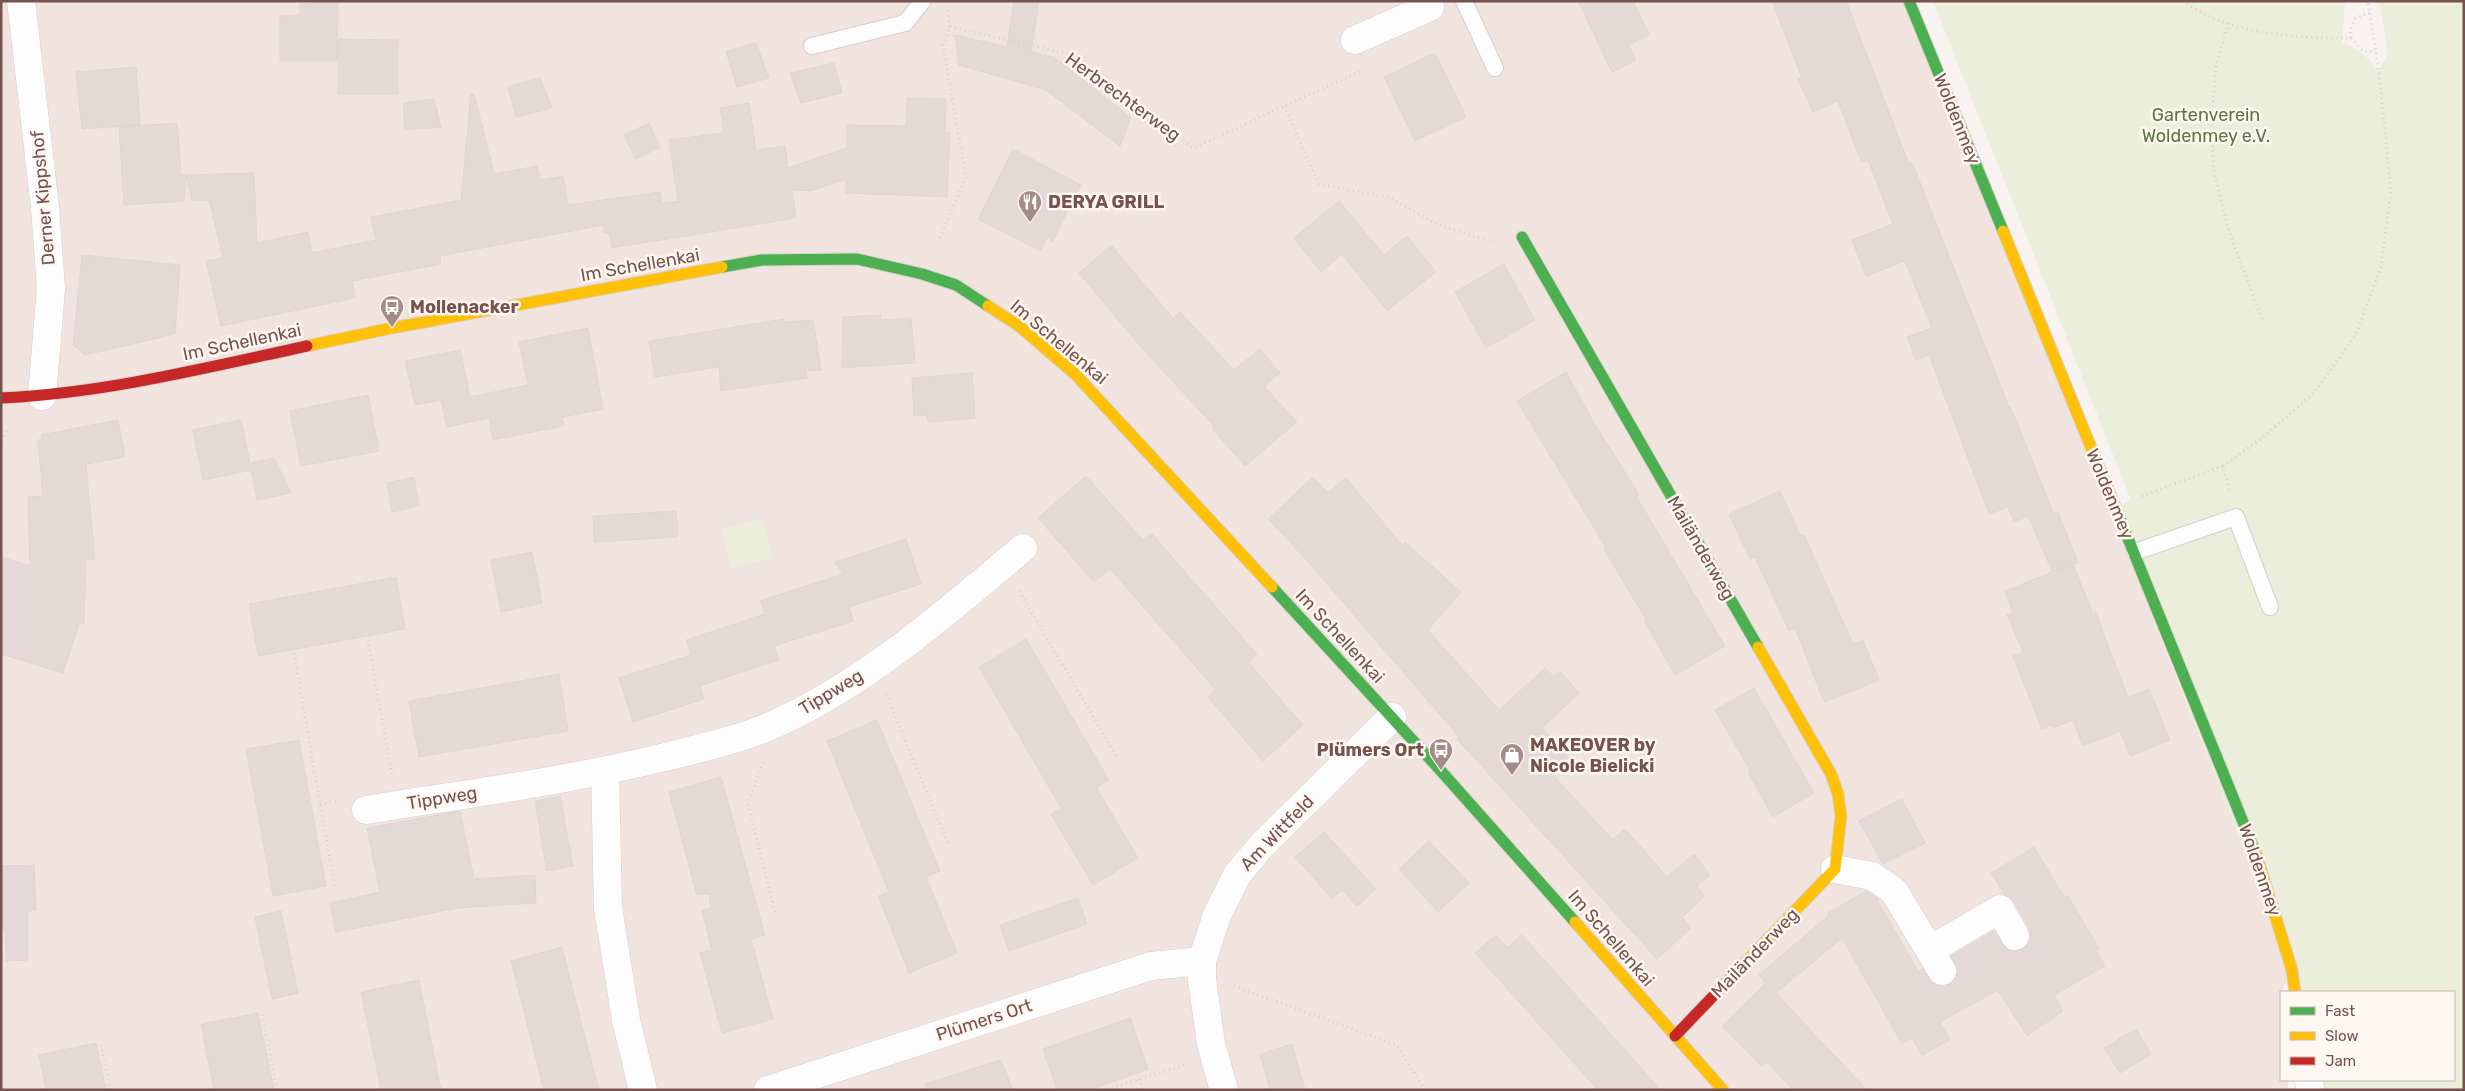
<svg xmlns="http://www.w3.org/2000/svg" width="2465" height="1091" font-family="Rubik,sans-serif">
<style>
.residential{fill:#f1e4de}
.green{fill:#eaeedb}
.building{fill:#e5d9d7;stroke:#e1d5d2}
.lines{fill:none;stroke-linecap:round;stroke-linejoin:round}
.lane-casing{stroke:#d7cecc;stroke-width:18}
.street-casing{stroke:#d7cecc;stroke-width:29}
.fast-casing{stroke:#d9d0cd;stroke-width:13}
.slow-casing{stroke:#d9d0cd;stroke-width:13}
.jam-casing{stroke:#d9d0cd;stroke-width:13}
.path{stroke:#dad1d0;stroke-width:3;stroke-dasharray:1 4;stroke-linecap:butt}
.lane{stroke:#fefdfd;stroke-width:16}
.street{stroke:#fefdfd;stroke-width:28}
.fast{stroke:#4caf50;stroke-width:11}
.slow{stroke:#ffc107;stroke-width:11}
.jam{stroke:#c62828;stroke-width:11}
.labels{text-anchor:middle;stroke-width:5;stroke-linejoin:round;paint-order:stroke}
.street-label{font-size:18px;fill:#77534f;stroke:#fef7f2}
.park-label{font-size:18px;fill:#5e7644;stroke:#fef7f2}
.poi-label{font-size:18px;font-weight:bold;fill:#77534f;stroke:#fef7f2;text-anchor:start}
</style>
<rect width="100%" height="100%" fill="#f8f3f0"/>
<!-- residential -->
<polygon class="residential" points="1,1 1909,1 2292,970 2281,992 2281,1080 2288,1080 2288,1090 1,1090"/>
<!-- green -->
<g class="green">
<path d="M1933 1H2345L2342 43C2357 46 2370 59 2379 71L2388 52 2379 1H2464V1090H2322L2319 1080H2454V992H2297L2113 507 2131 500Z"/>
<polygon points="762,518 773,558 731,569 721,529"/>
</g>
<!-- building -->
<g class="building">
<polygon points="313,1 338,1 337,61 280,61 280,16 300,15 300,4 313,4"/>
<polygon points="1014,1 1039,1 1031,52 1054,57 1131,118 1120,146 1046,90 959,65 955,35 1007,47"/>
<polygon points="1578,1 1633,1 1649,35 1628,45 1636,60 1612,72"/>
<polygon points="1772,1 1846,1 1909,164 1912,162 2009,407 2010,406 2054,514 2058,512 2078,562 2073,564 2093,614 2096,613 2128,698 2149,689 2170,740 2130,756 2120,731 2083,746 2073,720 2053,728 2051,725 2042,729 2013,656 2023,652 2007,615 2013,612 2005,591 2072,564 2052,571 2028,516 2014,522 2008,507 1989,514 1929,355 1916,360 1907,337 1932,328 1905,261 1866,276 1852,240 1893,224 1868,160 1862,163 1838,101 1813,112 1798,79 1802,78"/>
<polygon points="338,39 398,40 398,94 338,94"/>
<polygon points="756,43 769,78 737,87 726,51"/>
<polygon points="1435,53 1466,117 1415,141 1384,77"/>
<polygon points="834,63 842,93 801,103 790,73"/>
<polygon points="136,67 140,125 82,129 76,72"/>
<polygon points="540,78 552,108 516,117 508,86"/>
<polygon points="471,94 474,94 494,174 537,166 540,180 563,176 568,205 660,192 662,203 678,201 669,140 724,133 720,108 749,103 756,150 785,146 788,168 847,148 847,125 906,126 907,98 946,99 945,133 950,133 947,197 846,193 846,179 811,191 792,190 796,218 612,248 609,232 604,233 603,225 440,256 441,264 352,281 355,298 221,326 206,261 223,258 209,200 192,201 186,175 254,173 257,243 308,232 312,253 376,240 371,217 461,200"/>
<polygon points="434,99 441,127 405,130 403,103"/>
<polygon points="177,123 181,175 186,175 184,201 124,205 119,127"/>
<polygon points="649,123 660,147 636,159 624,135"/>
<polygon points="1013,149 1081,185 1052,242 1048,236 1040,251 978,219"/>
<polygon points="1339,201 1384,255 1407,236 1436,272 1387,311 1342,254 1321,272 1294,238"/>
<polygon points="1111,245 1173,318 1180,312 1234,370 1260,349 1280,373 1264,386 1297,422 1245,466 1212,428 1214,426 1141,347 1079,273"/>
<polygon points="82,255 180,265 175,334 85,355 73,345"/>
<polygon points="1504,264 1535,320 1486,348 1455,292"/>
<polygon points="881,315 881,320 911,318 915,363 842,368 843,317"/>
<polygon points="784,319 784,322 813,320 821,370 806,371 807,378 721,391 719,367 655,377 649,341"/>
<polygon points="588,328 603,409 562,417 564,426 493,440 489,418 447,427 441,400 415,405 405,361 460,350 470,397 528,385 519,342"/>
<polygon points="1566,372 1594,423 1639,494 1636,496 1725,646 1675,675 1645,622 1647,621 1604,549 1606,548 1517,401"/>
<polygon points="972,373 975,418 928,422 927,415 914,416 912,378"/>
<polygon points="368,395 379,451 301,466 290,411"/>
<polygon points="118,420 125,457 86,464 95,559 86,559 84,624 79,624 63,673 1,654 1,557 30,566 28,497 43,496 38,440 42,439 41,435"/>
<polygon points="241,420 250,463 274,458 291,493 257,500 251,470 203,480 193,430"/>
<polygon points="1086,476 1143,540 1151,533 1257,654 1248,662 1303,725 1263,761 1208,697 1216,690 1110,569 1094,582 1038,518"/>
<polygon points="414,477 419,506 392,512 387,483"/>
<polygon points="1313,477 1328,493 1346,478 1402,545 1405,542 1461,592 1428,630 1499,710 1545,668 1554,677 1560,671 1579,693 1542,728 1569,758 1552,774 1613,840 1625,829 1667,877 1694,854 1710,875 1696,886 1705,896 1682,917 1691,928 1657,959 1457,739 1459,737 1312,566 1268,519"/>
<polygon points="1780,491 1801,536 1804,535 1853,644 1863,640 1879,680 1824,702 1795,628 1789,631 1755,557 1750,559 1729,514"/>
<polygon points="676,511 678,537 594,542 593,516"/>
<polygon points="906,539 921,584 849,607 853,621 774,646 779,660 700,686 704,699 633,722 619,678 691,655 686,640 765,614 760,601 843,574 835,562"/>
<polygon points="532,552 542,603 501,612 491,560"/>
<polygon points="396,577 405,629 258,656 249,604"/>
<polygon points="1026,639 1109,780 1096,787 1138,858 1093,885 1051,814 1061,808 979,667"/>
<polygon points="559,674 568,731 419,757 409,701"/>
<polygon points="1754,688 1814,793 1773,817 1748,772 1750,770 1715,710"/>
<polygon points="877,720 940,871 926,877 957,953 909,973 878,896 889,892 827,741"/>
<polygon points="299,740 326,886 273,896 246,749"/>
<polygon points="721,777 765,935 751,939 773,1019 722,1033 700,953 712,950 702,911 711,908 709,894 697,895 669,792"/>
<polygon points="560,796 573,866 547,871 535,801"/>
<polygon points="1902,799 1925,843 1883,864 1859,821"/>
<polygon points="460,811 474,879 535,875 536,903 458,908 336,932 330,903 380,892 367,828"/>
<polygon points="1324,832 1376,889 1357,906 1342,890 1332,899 1295,857"/>
<polygon points="1429,841 1469,883 1438,912 1399,869"/>
<polygon points="2034,847 2065,898 2068,896 2099,949 2096,951 2105,966 2054,995 2063,1011 2027,1036 1998,990 1940,1022 1950,1040 1922,1055 1912,1038 1902,1044 1842,938 1776,993 1867,1090 1793,1090 1767,1062 1762,1067 1722,1026 1766,983 1759,975 1829,915 1828,913 1866,891 1876,898 1918,971 1923,969 1935,985 1943,987 1950,984 1955,979 1958,970 1951,956 1994,931 2007,949 2014,952 2023,949 2029,944 2031,937 2029,928 2014,901 2004,894 1991,873"/>
<polygon points="34,865 36,910 28,911 28,960 6,961 5,930 1,930 2,866"/>
<polygon points="1078,898 1087,924 1009,951 1000,925"/>
<polygon points="281,911 298,993 272,999 255,917"/>
<polygon points="1496,935 1507,947 1522,935 1661,1090 1598,1090 1475,953"/>
<polygon points="562,947 581,1022 599,1090 544,1090 530,1035 511,961"/>
<polygon points="419,980 441,1090 381,1090 361,992"/>
<polygon points="258,1013 274,1090 214,1090 201,1024"/>
<polygon points="1130,1018 1148,1069 1090,1090 1057,1090 1043,1049"/>
<polygon points="2136,1029 2151,1054 2120,1073 2104,1048"/>
<polygon points="96,1043 106,1090 46,1090 39,1055"/>
<polygon points="1292,1044 1305,1090 1270,1090 1260,1054"/>
<polygon points="1001,1060 1013,1090 926,1090 925,1084"/>
</g>
<g class="lines">
<!-- lane casing -->
<g class="lane-casing">
<g id="lane">
<polyline points="1464,1 1495,68"/>
<polyline points="812,46 905,23 923,1"/>
<polyline points="2135,552 2236,517 2270,607"/>
</g>
</g>
<!-- street casing -->
<g class="street-casing">
<g id="street">
<polyline points="21,1 45,207 51,289 42,396"/>
<polyline points="1355,40 1430,7 1428,1"/>
<polyline points="605,771 608,908 626,1020 643,1090"/>
<path d="M366 810C466 794 567 781 665 757 702 748 742 739 777 723 869 681 946 612 1023 548"/>
<polyline points="1835,869 1872,876 1894,891 1942,971"/>
<polyline points="1930,950 2000,909 2015,936"/>
<polyline points="2309,1080 2310,1090"/>
<polyline points="768,1090 1151,966 1202,961"/>
<polyline points="1224,1090 1211,1044 1202,979 1202,961 1217,915 1237,875 1262,845 1392,717"/>
</g>
</g>
<!-- fast casing -->
<g class="fast-casing">
<g id="fast">
<polyline points="1909,1 2003,231"/>
<polyline points="1522,237 1758,647"/>
<polyline points="722,267 762,260 857,259 922,274 956,285 988,306"/>
<polyline points="2114,504 2256,854"/>
<polyline points="1272,587 1441,771 1575,922"/>
</g>
</g>
<!-- slow casing -->
<g class="slow-casing">
<g id="slow">
<polyline points="2003,231 2114,504"/>
<polyline points="988,306 1019,326 1075,374 1272,587"/>
<polyline points="307,346 392,328 722,267"/>
<polyline points="2256,854 2292,970 2295,992"/>
<polyline points="1575,922 1723,1090"/>
<polyline points="1742,966 1835,869 1841,816 1838,794 1831,774 1758,647"/>
</g>
</g>
<!-- jam casing -->
<g class="jam-casing">
<g id="jam">
<path d="M1 398C105 393 205 368 307 346"/>
<polyline points="1675,1036 1742,966"/>
</g>
</g>
<!-- path -->
<g class="path">
<path d="M2183 1C2230 35 2295 38 2351 38L2363 51 2377 52"/>
<polyline points="2229,23 2216,64 2211,125 2214,173 2229,231 2263,322"/>
<polyline points="950,27 1066,53 1193,148 1361,71"/>
<polyline points="2351,38 2350,30 2355,19 2370,12"/>
<polyline points="1284,106 1319,184 1391,198 1438,225 1493,242"/>
<polyline points="940,238 966,177 943,45 950,27 948,10"/>
<polyline points="1,446 7,427"/>
<polyline points="2223,466 2262,438 2314,393 2355,336 2381,267 2391,191 2379,72 2368,1"/>
<polyline points="2142,496 2223,466 2230,493"/>
<polyline points="1019,591 1117,757"/>
<polyline points="368,640 392,775"/>
<polyline points="294,653 335,888"/>
<polyline points="886,694 949,846"/>
<polyline points="763,762 748,804 776,916"/>
<polyline points="320,804 337,801"/>
<polyline points="1234,986 1396,1045 1425,1090"/>
<polyline points="262,1015 277,1090"/>
<polyline points="101,1045 110,1090"/>
<polyline points="1139,1079 1143,1090"/>
<polyline points="1107,1090 1184,1065"/>
</g>
<!-- lane -->
<use href="#lane" class="lane"/>
<!-- street -->
<use href="#street" class="street"/>
<!-- fast -->
<use href="#fast" class="fast"/>
<!-- slow -->
<use href="#slow" class="slow"/>
<!-- jam -->
<use href="#jam" class="jam"/>
</g>
<!-- icons -->
<defs>
<g id="restaurant-pin" transform="scale(1.25)"><path d="M0 17L-7.5 6A9.5 9.5 0 1 1 7.5 6Z" fill="#a48b87" stroke="#fef7f2"/><path d="M-5-6h1v4h1v-4h1v4h1v-4h1v5L-1.5 .5V6h-2V.5L-5-1ZM5-6V6H3V1.5H1.5Q1.5-4 5-6Z" fill="#fff"/></g>
<g id="bus-pin" transform="scale(1.25)"><path d="M0 17L-7.5 6A9.5 9.5 0 1 1 7.5 6Z" fill="#a48b87" stroke="#fef7f2"/><path d="M-5-6H5V4H4V6H2V4H-2V6H-4V4H-5ZM-3.5-4V0h7V-4ZM-3.5 1.2v1.5H-2V1.2ZM2 1.2v1.5H3.5V1.2Z" fill="#fff"/></g>
<g id="shop-pin" transform="scale(1.25)"><path d="M0 17L-7.5 6A9.5 9.5 0 1 1 7.5 6Z" fill="#a48b87" stroke="#fef7f2"/><path d="M-5-2.5h2.3a2.7 3.5 0 0 1 5.4 0H5L5.5 6h-11ZM-1.5-2.5h3a1.5 2.3 0 0 0-3 0Z" fill="#fff"/></g>
</defs>
<g fill-rule="evenodd">
<use href="#restaurant-pin" x="1030" y="202"/>
<use href="#bus-pin" x="392" y="307"/>
<use href="#bus-pin" x="1441" y="750"/>
<use href="#shop-pin" x="1512" y="755"/>
</g>
<g class="labels">
<!-- street labels -->
<g class="street-label">
<text transform="translate(1123 97) rotate(36)" y="6">Herbrechterweg</text>
<text transform="translate(1957 119) rotate(68)" y="6">Woldenmey</text>
<text transform="translate(43 198) rotate(-95)" y="6">Derner Kippshof</text>
<text transform="translate(640 265) rotate(-10)" y="6">Im Schellenkai</text>
<text transform="translate(242 342) rotate(-12)" y="6">Im Schellenkai</text>
<text transform="translate(1059 342) rotate(40)" y="6">Im Schellenkai</text>
<text transform="translate(2110 494) rotate(67)" y="6">Woldenmey</text>
<text transform="translate(1701 548) rotate(60)" y="6">Mailänderweg</text>
<text transform="translate(1340 636) rotate(47)" y="6">Im Schellenkai</text>
<text transform="translate(831 692) rotate(-31)" y="6">Tippweg</text>
<text transform="translate(442 798) rotate(-9)" y="6">Tippweg</text>
<text transform="translate(1277 833) rotate(-46)" y="6">Am Wittfeld</text>
<text transform="translate(2260 870) rotate(71)" y="6">Woldenmey</text>
<text transform="translate(1611 938) rotate(49)" y="6">Im Schellenkai</text>
<text transform="translate(1755 953) rotate(-46)" y="6">Mailänderweg</text>
<text transform="translate(984 1020) rotate(-18)" y="6">Plümers Ort</text>
</g>
<!-- park labels -->
<g class="park-label">
<text x="2206" y="121">Gartenverein<tspan x="2206" dy="21">Woldenmey e.V.</tspan></text>
</g>
<!-- poi labels -->
<g class="poi-label">
<text x="1048" y="208">DERYA GRILL</text>
<text x="410" y="313">Mollenacker</text>
<text x="1530" y="751">MAKEOVER by<tspan x="1530" dy="21">Nicole Bielicki</tspan></text>
<text x="1424" y="756" text-anchor="end">Plümers Ort</text>
</g>
</g>
<!-- border -->
<rect width="2465" height="1091" fill="none" stroke="#77534f" stroke-width="5"/>
<!-- legend -->
<rect x="2280" y="991" width="175" height="90" fill="#fef7f2" stroke="#c8b5b1"/>
<rect x="2290" y="1007" width="25" height="8" fill="#4caf50" stroke="#c8b5b1"/>
<text x="2325" y="1016" font-size="15" fill="#77534f">Fast</text>
<rect x="2290" y="1032" width="25" height="8" fill="#ffc107" stroke="#c8b5b1"/>
<text x="2325" y="1041" font-size="15" fill="#77534f">Slow</text>
<rect x="2290" y="1057" width="25" height="8" fill="#c62828" stroke="#c8b5b1"/>
<text x="2325" y="1066" font-size="15" fill="#77534f">Jam</text>
</svg>
